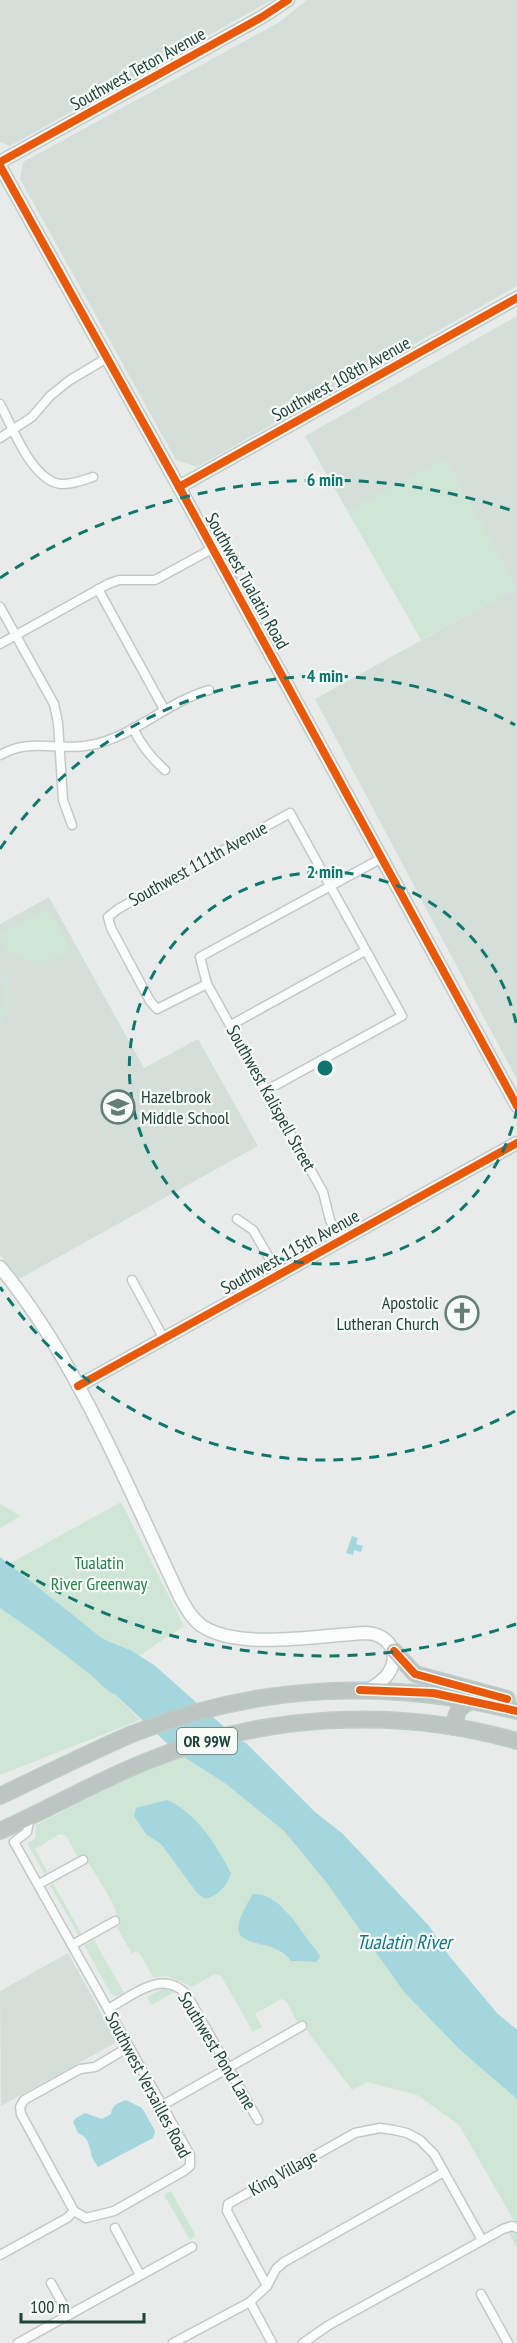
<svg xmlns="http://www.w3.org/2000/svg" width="517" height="2343" font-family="'PT Sans Narrow',sans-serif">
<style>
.built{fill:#d4dfda}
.green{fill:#cfe6d6;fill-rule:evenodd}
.water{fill:#a4d6de}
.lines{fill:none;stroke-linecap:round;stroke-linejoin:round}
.street-casing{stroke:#c4c9c7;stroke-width:11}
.secondary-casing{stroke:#c2cac7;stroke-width:15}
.highway-casing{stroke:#c1cbc9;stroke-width:18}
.street{stroke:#fbfcfc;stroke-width:8}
.secondary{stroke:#fbfcfc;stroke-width:12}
.highway{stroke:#bbc5c2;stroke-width:15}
.cycleway-casing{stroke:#f6fbf8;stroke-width:11}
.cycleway{stroke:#e8590c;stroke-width:8}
.ring{fill:none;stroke:#0f766e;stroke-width:3;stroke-dasharray:10 8}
.labels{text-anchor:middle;stroke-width:4.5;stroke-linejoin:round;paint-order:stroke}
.shield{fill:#f6fbf8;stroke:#617a73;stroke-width:1.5}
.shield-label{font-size:16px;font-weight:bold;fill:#21433a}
.street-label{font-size:18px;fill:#21433a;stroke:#f6fbf8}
.poi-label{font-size:18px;fill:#21433a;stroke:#f6fbf8;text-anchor:start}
.park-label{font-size:18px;fill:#277f48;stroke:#f6fbf8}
.water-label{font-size:20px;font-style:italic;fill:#147487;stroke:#f6fbf8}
.centre{fill:#0f766e;stroke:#f6fbf8;stroke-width:3}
.ring-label{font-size:18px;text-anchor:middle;font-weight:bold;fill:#0f766e;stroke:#f6fbf8;stroke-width:4.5;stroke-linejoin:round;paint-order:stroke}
</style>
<rect width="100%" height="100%" fill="#e7ecea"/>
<!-- built -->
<g class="built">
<polygon points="0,0 272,0 10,146 0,142"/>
<polygon points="307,0 517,0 517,286 197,467 176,460 20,179 23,162 278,23"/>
<polygon points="517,316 517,1080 315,699 516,588 445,459 348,512 305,436"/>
<polygon points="49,897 144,1068 198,1039 258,1146 19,1279 0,1255 0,924"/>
<polygon points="68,1953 117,2042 1,2106 0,1991"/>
</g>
<!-- green -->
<g class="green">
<polygon points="445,459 516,588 421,640 348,512"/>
<path d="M44 910 50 911 71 950C63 955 55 960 45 961 28 963 0 953 0 934Z"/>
<path d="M0 972C12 988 13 1006 0 1022V1014L5 998Z"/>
<polygon points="121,1502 184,1626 125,1665 7,1565"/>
<polygon points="0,1504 21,1516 0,1528"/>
<polygon points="0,1608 36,1632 98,1680 111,1693 116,1695 140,1720 0,1775"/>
<path d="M183 1756 226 1784 284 1831 326 1882 404 1992 459 2049 517 2099V2248L504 2225 514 2221 459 2125 417 2095 367 2082 352 2090 304 2027 298 2024 286 2001 281 1999 255 2014 262 2027 253 2032 221 1976 215 1974 192 1987 168 1976 153 1977 140 1954 136 1951 132 1954 117 1927 120 1925C117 1919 117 1913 114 1907 106 1889 94 1873 84 1856L79 1859 66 1836 60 1834 35 1849 49 1875 46 1877 27 1843 35 1839 36 1825 119 1782ZM204 1831 231 1872 205 1899 197 1893 161 1844ZM283 1907 317 1951 316 1962 291 1961 286 1954 271 1946Z"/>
<polygon points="53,1883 83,1936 80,1938 50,1885"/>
<polygon points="94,1940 124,1993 118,1996 111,1994 84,1945"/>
<polygon points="164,1988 176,1991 152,2005 147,1997"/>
<polygon points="171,2191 196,2236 190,2240 164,2195"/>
</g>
<!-- water -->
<g class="water">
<polygon points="352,1536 358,1538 356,1544 363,1546 361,1552 354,1550 353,1555 346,1553"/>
<path d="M0 1557 103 1639 132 1651 154 1665 239 1740 246 1743 315 1812 343 1834 429 1926 450 1957 497 2013 517 2030V2099L459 2049 404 1992 326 1882 284 1831 226 1784 175 1751 116 1695C105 1691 97 1679 87 1672 59 1650 30 1628 0 1608Z"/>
<path d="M167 1800C196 1812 217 1846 231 1873 227 1886 218 1896 205 1899L197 1893 161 1844 146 1834 134 1816 136 1808Z"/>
<path d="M253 1894C283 1894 299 1931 317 1951L320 1957 316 1962 291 1961C270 1930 211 1960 253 1894Z"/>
<path d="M126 2100 142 2108 155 2131 153 2138 98 2167C96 2163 91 2158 91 2153 89 2144 88 2137 78 2133L73 2122 76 2118 85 2113 102 2119 111 2114C112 2105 118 2103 126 2100Z"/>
</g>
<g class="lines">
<!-- street casing -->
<g class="street-casing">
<g id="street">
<path d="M0 404C13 428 32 481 61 484 72 485 83 480 93 477"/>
<polyline points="0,438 32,417 50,396 70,380 107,358"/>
<polyline points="98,589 164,709"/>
<polyline points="0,607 54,704 58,723 63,800 72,825"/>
<polyline points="0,644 108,584 119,580 155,580 212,549"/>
<path d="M133 728C141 745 150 757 165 770"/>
<path d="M0 755C32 737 58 752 91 745 133 737 167 702 209 690"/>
<polyline points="207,984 157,1009 150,1001 111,928 108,917 118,909 290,813 402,1016 267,1090"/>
<polyline points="231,1025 365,951"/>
<polyline points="237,1219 253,1230 279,1275"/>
<polyline points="340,1240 330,1220 323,1192 207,984 200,957 382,858"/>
<polyline points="132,1280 164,1339"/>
<polyline points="30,1817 27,1832 14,1842 190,2155 190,2166 184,2171 114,2211 86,2218 74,2211 21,2114 20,2107 24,2100 80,2069 95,2067 122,2051"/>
<polyline points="39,1884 83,1860"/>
<polyline points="72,1945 115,1921"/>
<path d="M108 2009C133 1995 163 1968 187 1995L258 2120"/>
<polyline points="163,2105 302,2026"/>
<polyline points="115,2228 140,2275"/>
<polyline points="0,2255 67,2218 74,2211"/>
<polyline points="51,2283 69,2315"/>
<polyline points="267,2286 276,2269 284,2262 444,2172"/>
<polyline points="481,2294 508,2343"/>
<polyline points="250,2302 272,2343"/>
<polyline points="18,2343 192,2247"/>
<polyline points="173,2343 250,2302 267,2286 227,2211 228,2204 355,2133 380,2128 394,2130 407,2133 420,2140 434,2154 482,2240"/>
<polyline points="303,2343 329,2325 503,2229 512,2226 517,2228"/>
</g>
</g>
<!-- secondary casing -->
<g class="secondary-casing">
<g id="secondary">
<polyline points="0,162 262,17 288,0"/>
<polyline points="0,166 179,487 517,1106"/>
<polyline points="179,487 517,298"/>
<path d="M0 1267C77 1360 128 1488 180 1597 186 1608 192 1619 202 1626 240 1651 321 1635 366 1633 388 1634 402 1653 388 1674 384 1680 376 1685 370 1689"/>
<polyline points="78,1386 517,1143"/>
</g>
</g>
<!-- highway casing -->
<g class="highway-casing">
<g id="highway">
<polyline points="394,1651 415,1674 507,1699"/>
<path d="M454 1727C456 1711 459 1706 474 1700"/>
<path d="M0 1796C44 1775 88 1753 132 1734 256 1684 388 1678 517 1711"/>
<path d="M0 1831C49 1809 95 1782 145 1762 261 1714 396 1706 517 1741"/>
</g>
</g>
<!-- street -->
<use href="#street" class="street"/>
<!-- secondary -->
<use href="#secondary" class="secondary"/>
<!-- highway -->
<use href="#highway" class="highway"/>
<!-- cycleway casing -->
<g class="cycleway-casing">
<g id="cycleway">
<polyline points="0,162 262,17 288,0"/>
<polyline points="0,166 179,487 517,1106"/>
<polyline points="179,487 517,298"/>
<polyline points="78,1386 517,1143"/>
<polyline points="394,1651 415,1674 507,1699"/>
<polyline points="360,1690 433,1693 517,1711"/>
</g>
</g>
<!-- cycleway -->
<use href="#cycleway" class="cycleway"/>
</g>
<!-- distance rings -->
<g class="ring">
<path d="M517 1109A196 196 0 1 1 517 1027"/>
<path d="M515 1411A392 392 0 0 1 0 1287M0 849A392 392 0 0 1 515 725"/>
<path d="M516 1624A588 588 0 0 1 0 1558M0 578A588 588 0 0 1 516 512"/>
</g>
<!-- icons -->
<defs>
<g id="school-ring" transform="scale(1.725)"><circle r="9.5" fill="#f6fbf8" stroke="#667e78" stroke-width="1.5"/><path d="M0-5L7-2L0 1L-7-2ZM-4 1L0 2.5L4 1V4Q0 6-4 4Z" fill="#667e78"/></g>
<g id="church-ring" transform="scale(1.725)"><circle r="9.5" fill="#f6fbf8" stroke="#667e78" stroke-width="1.5"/><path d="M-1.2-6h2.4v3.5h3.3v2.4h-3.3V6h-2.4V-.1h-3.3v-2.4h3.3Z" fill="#667e78"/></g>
</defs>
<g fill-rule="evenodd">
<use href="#school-ring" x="118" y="1107"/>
<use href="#church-ring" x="462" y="1313"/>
</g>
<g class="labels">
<!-- shield labels -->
<rect class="shield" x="177" y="1728" width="60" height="26" rx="4.5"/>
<g class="shield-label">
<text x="207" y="1747">OR 99W</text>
</g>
<!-- street labels -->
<g class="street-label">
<text transform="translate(138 69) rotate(-29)" y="6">Southwest Teton Avenue</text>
<text transform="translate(341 379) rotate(-29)" y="6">Southwest 108th Avenue</text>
<text transform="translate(247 581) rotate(61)" y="6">Southwest Tualatin Road</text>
<text transform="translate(198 864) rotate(-29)" y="6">Southwest 111th Avenue</text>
<text transform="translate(271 1098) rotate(61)" y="6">Southwest Kalispell Street</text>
<text transform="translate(290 1252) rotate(-29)" y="6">Southwest 115th Avenue</text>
<text transform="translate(217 2051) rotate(59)" y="6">Southwest Pond Lane</text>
<text transform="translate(148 2085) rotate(62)" y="6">Southwest Versailles Road</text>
<text transform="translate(283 2173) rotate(-29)" y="6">King Village</text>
</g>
<!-- poi labels -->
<g class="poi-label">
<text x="141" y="1103">Hazelbrook<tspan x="141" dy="21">Middle School</tspan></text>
<text x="439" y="1309" text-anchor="end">Apostolic<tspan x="439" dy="21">Lutheran Church</tspan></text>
</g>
<!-- park labels -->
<g class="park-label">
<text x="99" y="1569">Tualatin<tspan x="99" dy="21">River Greenway</tspan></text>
</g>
<!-- water labels -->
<g class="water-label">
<text x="404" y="1949">Tualatin River</text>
</g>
</g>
<circle cx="325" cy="1068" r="9" class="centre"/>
<g class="ring-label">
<text x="325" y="486">6 min</text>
<text x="325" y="682">4 min</text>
<text x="325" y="878">2 min</text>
</g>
<!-- scale -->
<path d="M21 2313v9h123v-9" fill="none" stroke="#21433a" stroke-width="3"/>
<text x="30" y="2313" font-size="18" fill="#21433a" stroke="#f6fbf8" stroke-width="4.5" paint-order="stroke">100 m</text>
</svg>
